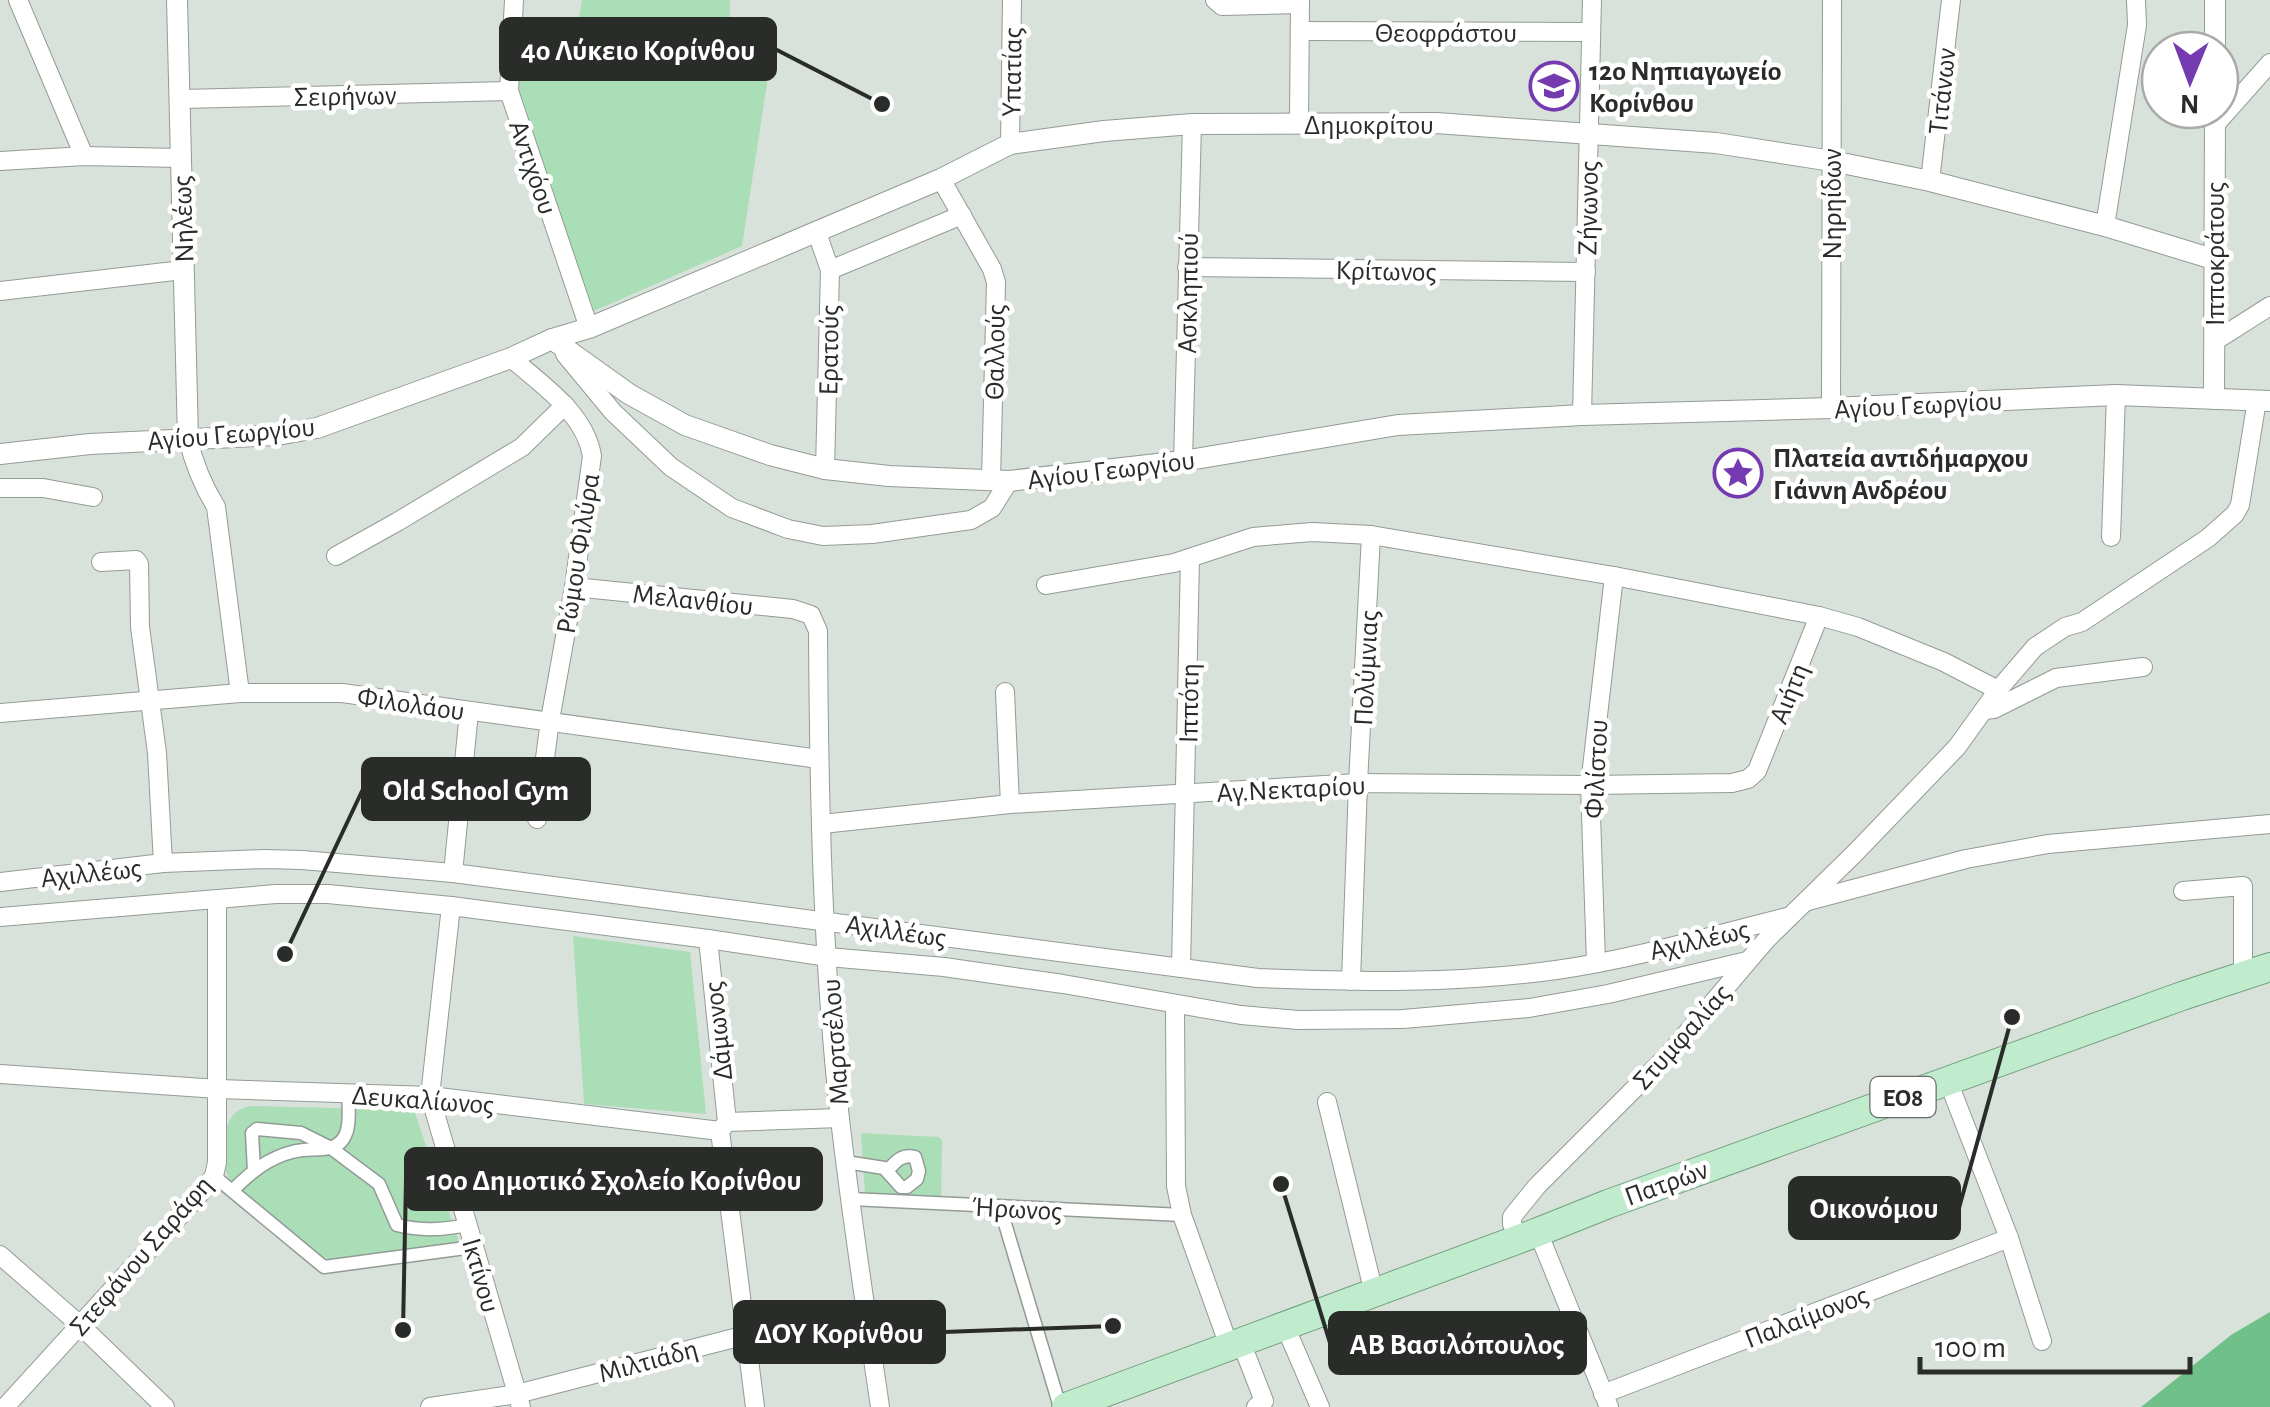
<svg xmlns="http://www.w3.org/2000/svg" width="2270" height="1407" font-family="'Alegreya Sans',sans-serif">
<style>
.green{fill:#a9deb7}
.water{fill:#6fc189}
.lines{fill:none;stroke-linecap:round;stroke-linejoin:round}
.pedestrian-casing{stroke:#939b95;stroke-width:15}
.minor-casing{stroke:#939b95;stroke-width:20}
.tertiary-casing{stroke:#939b95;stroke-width:22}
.primary-casing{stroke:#71a07e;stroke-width:30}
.pedestrian{stroke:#fff;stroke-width:12}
.minor{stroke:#fff;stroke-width:18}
.tertiary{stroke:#fff;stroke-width:20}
.primary{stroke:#c1ebcd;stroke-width:28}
.labels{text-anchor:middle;stroke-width:9;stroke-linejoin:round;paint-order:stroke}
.shield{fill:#fff;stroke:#696b69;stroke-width:2.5}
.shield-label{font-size:25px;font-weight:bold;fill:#292c29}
.street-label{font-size:28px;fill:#292c29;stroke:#fff}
.poi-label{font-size:28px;font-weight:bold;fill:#292c29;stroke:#fff;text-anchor:start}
.leader{fill:none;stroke:#292c29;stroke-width:4}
.callout-dot{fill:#292c29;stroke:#fff;stroke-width:4}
.callout{fill:#292c29;stroke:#292c29;stroke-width:4}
.callout-label{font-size:30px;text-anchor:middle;font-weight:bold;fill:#fff}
</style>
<rect width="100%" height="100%" fill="#d9e1db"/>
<!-- green -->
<g class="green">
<polygon points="582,0 730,0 729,73 766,75 767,83 742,246 594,311 515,91 520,54 572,59"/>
<polygon points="573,936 690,952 706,1114 584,1104"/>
<path d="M249 1106 414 1110 460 1245 333 1262 322 1256C301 1240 236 1194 227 1174 222 1163 224 1146 226 1134 227 1120 234 1110 249 1106Z"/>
<polygon points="861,1133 938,1137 942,1140 941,1198 865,1194"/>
</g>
<!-- water -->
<polygon class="water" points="2270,1312 2270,1407 2141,1407 2231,1335"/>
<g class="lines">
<!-- pedestrian casing -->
<g class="pedestrian-casing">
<g id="pedestrian">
<path d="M846 1162 884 1168 901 1187H907L917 1179 919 1171 915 1157C902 1154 896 1161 888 1170"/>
<path d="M254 1171 252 1133 257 1129 301 1133 331 1148 379 1184 397 1225C421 1231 442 1230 467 1225"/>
<polyline points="214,1176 324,1267 473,1247"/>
<path d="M233 1190C250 1173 268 1158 292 1152 302 1149 313 1150 323 1149 354 1147 349 1115 348 1093"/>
<polyline points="851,1199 1182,1215"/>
<polyline points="1000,1207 1060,1407"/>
</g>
</g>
<!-- minor casing -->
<g class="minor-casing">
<g id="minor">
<polyline points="18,0 84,156"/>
<polyline points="514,0 509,91 589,328"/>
<polyline points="1215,0 1222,6 1300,4"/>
<polyline points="1300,31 1591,32"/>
<polyline points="181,99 509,91"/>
<polyline points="1299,123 1300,0"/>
<polyline points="2215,125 2270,63"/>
<polyline points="1010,144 1012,0"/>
<polyline points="0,161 84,156 180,158"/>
<polyline points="941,179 992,269 996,282 991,479"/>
<polyline points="1930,181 1951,0"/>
<polyline points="2105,226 2137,25 2136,0"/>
<polyline points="817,233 830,270 825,469"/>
<polyline points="1187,267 1586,272"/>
<polyline points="830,270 962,215"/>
<polyline points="0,291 183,270"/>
<polyline points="2215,341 2270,306"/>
<polyline points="565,354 613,412 671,467 732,508 788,529 823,536 872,534 971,520 992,508 1009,481"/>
<path d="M511 358C542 385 585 413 592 456L574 587 550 720 537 819"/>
<polyline points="1831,408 1832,0"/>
<polyline points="1582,415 1592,0"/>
<path d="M188 439C194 464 202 484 216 507L240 693"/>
<polyline points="1183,461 1192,124"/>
<polyline points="0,488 43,488 93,497"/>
<polyline points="2111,537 2116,395"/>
<polyline points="336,556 397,522 522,447 565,405"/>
<polyline points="101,562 136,560 139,564 140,627 157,753 163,863"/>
<polyline points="1046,585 1174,563 1253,537 1312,532 1371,535 1614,576 1819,616 1858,627 1944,662 1998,690"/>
<path d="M574 587 793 609 811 615 818 631C819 793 822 959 840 1119 851 1215 866 1311 880 1407"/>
<polyline points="1005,692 1010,804"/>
<polyline points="1984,710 1994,709 2056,678 2143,667"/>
<polyline points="0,713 240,693 342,693 819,759"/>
<polyline points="461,794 539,805"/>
<polyline points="822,824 1010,804 1358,783 1590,785 1732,783 1748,779 1757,771 1819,616"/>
<polyline points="453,873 469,712"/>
<path d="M0 882 163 863 264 859 302 860 453 873 1258 978C1358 982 1457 984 1556 970 1634 959 1711 936 1787 917"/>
<polyline points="2183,891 2243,886 2243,975"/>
<polyline points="1808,901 1966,859 2048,844 2270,824"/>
<polyline points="451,906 430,1096 521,1407"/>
<polyline points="0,917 276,894 328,894 451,906 708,939 828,957 944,967 1063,984 1241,1015 1298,1020 1403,1019 1529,1008 1608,994 1747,961"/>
<polyline points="708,939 727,1122"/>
<polyline points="1596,963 1590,785 1614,576"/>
<polyline points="1181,968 1190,558"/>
<polyline points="1351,981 1358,783 1371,535"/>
<polyline points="1175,1005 1176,1186 1182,1215 1229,1346"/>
<polyline points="0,1074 218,1089 430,1096 720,1131 727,1122 840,1118"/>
<polyline points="1948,1081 2009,1238 2042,1341"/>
<polyline points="1327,1102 1374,1293"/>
<polyline points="720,1131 755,1407"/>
<polyline points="1538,1232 1609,1407"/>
<polyline points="1519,1239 1512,1224 1512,1217 1537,1186 1669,1054 1767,939 1855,853 1957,747 1998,690 2035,647 2065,627 2082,622 2208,538 2235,514 2240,505 2257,400"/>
<polyline points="0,1255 80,1325 165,1407"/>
<polyline points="1285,1326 1320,1407"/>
<polyline points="1241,1342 1264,1401 1256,1407"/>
<polyline points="1603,1394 2009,1238"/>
<polyline points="5,1407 204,1189 214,1176 217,1162 217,900"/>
<polyline points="430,1407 517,1394 746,1335 866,1316"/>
</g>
</g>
<!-- tertiary casing -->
<g class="tertiary-casing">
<g id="tertiary">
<polyline points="177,0 188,439"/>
<polyline points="2215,0 2215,50"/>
<polyline points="552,339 629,394 685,425 770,455 825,469 889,476 1009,481 1183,461 1398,425 1582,415 1831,408 2116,395 2270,401"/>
<polyline points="2214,399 2215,110"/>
<polyline points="0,454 90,444 277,435 317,428 511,358 552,339 589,328 941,179 1010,144 1104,131 1192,124 1436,123 1716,143 1832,161 1930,181 2105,226 2213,259"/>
</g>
</g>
<!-- primary casing -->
<g class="primary-casing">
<polyline id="primary" points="1066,1407 1538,1232 1608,1204 2182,996 2270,967"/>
</g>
<!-- pedestrian -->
<use href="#pedestrian" class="pedestrian"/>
<!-- minor -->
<use href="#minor" class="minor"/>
<!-- tertiary -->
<use href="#tertiary" class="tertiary"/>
<!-- primary -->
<use href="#primary" class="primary"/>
</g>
<!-- icons -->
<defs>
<g id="school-ring" transform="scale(2.5)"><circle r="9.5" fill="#fff" stroke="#753ab0" stroke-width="1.5"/><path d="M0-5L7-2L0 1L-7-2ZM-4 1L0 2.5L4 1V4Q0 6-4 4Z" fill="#753ab0"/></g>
<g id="sight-ring" transform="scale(2.5)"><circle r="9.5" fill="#fff" stroke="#753ab0" stroke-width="1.5"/><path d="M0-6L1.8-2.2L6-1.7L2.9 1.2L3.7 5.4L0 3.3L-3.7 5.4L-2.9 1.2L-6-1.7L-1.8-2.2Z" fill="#753ab0"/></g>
</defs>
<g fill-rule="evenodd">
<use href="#school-ring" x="1554" y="86"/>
<use href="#sight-ring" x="1738" y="473"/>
</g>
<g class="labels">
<!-- shield labels -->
<rect class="shield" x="1870.5" y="1077" width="65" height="40" rx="8"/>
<g class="shield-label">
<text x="1903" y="1106">ΕΟ8</text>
</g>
<!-- street labels -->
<g class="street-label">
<text x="1446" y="42">Θεοφράστου</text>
<text transform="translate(1011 72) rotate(-89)" y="10">Υπατίας</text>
<text transform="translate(1941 91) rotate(-84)" y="10">Τιτάνων</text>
<text transform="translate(345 95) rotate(-1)" y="10">Σειρήνων</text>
<text x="1369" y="134">Δημοκρίτου</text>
<text transform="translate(534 167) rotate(71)" y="10">Αντιχόου</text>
<text transform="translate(1831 204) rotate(-90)" y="10">Νηρηίδων</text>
<text transform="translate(1587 208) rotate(-89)" y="10">Ζήνωνος</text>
<text transform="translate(182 219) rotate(-92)" y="10">Νηλέως</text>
<text transform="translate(2214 254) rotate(-90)" y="10">Ιπποκράτους</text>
<text transform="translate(1386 270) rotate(1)" y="10">Κρίτωνος</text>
<text transform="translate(1187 293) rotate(-89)" y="10">Ασκληπιού</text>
<text transform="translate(828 350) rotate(-89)" y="10">Ερατούς</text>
<text transform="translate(994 352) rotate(-89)" y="10">Θαλλούς</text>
<text transform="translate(1918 404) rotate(-3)" y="10">Αγίου Γεωργίου</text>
<text transform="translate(231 433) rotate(-5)" y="10">Αγίου Γεωργίου</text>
<text transform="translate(1111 469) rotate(-7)" y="10">Αγίου Γεωργίου</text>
<text transform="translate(577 553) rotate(-81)" y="10">Ρώμου Φιλύρα</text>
<text transform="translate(693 599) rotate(6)" y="10">Μελανθίου</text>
<text transform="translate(1365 668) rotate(-87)" y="10">Πολύμνιας</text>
<text transform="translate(1788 693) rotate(-68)" y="10">Αιήτη</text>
<text transform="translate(411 703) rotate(8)" y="10">Φιλολάου</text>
<text transform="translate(1188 703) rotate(-89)" y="10">Ιππότη</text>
<text transform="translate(1595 769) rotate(-87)" y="10">Φιλίστου</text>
<text transform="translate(1291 788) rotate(-3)" y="10">Αγ.Νεκταρίου</text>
<text transform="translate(91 872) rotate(-6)" y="10">Αχιλλέως</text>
<text transform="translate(896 930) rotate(8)" y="10">Αχιλλέως</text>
<text transform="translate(1699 939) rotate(-13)" y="10">Αχιλλέως</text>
<text transform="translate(717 1031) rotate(-96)" y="10">Δάμωνος</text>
<text transform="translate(1681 1036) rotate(-48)" y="10">Στυμφαλίας</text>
<text transform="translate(834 1042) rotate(-94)" y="10">Μαρτσέλου</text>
<text transform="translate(423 1099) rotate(4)" y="10">Δευκαλίωνος</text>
<text transform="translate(1666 1182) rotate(-20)" y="10">Πατρών</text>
<text transform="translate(1017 1208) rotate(3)" y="10">Ήρωνος</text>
<text transform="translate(140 1255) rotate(-49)" y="10">Στεφάνου Σαράφη</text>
<text transform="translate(482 1275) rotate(74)" y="10">Ικτίνου</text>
<text transform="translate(1806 1316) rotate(-21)" y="10">Παλαίμονος</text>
<text transform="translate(648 1360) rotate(-15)" y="10">Μιλτιάδη</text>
</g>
<!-- poi labels -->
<g class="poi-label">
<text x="1589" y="80">12ο Νηπιαγωγείο<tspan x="1589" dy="32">Κορίνθου</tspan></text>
<text x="1773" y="467">Πλατεία αντιδήμαρχου<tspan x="1773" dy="32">Γιάννη Ανδρέου</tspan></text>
</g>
</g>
<!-- callouts -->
<path class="leader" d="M882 104L775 49M285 954L363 789M403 1330L406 1179M2012 1017L1959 1208M1113 1326L944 1332M1281 1184L1330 1343"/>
<g class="callout-dot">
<circle cx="882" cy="104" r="10"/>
<circle cx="285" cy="954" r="10"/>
<circle cx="403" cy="1330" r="10"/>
<circle cx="2012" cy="1017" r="10"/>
<circle cx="1113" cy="1326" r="10"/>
<circle cx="1281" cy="1184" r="10"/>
</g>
<g class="callout">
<rect x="501" y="19" width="274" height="60" rx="10"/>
<rect x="363" y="759" width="226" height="60" rx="10"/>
<rect x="406" y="1149" width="415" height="60" rx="10"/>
<rect x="1790" y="1178" width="169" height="60" rx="10"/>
<rect x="735" y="1302" width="209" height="60" rx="10"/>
<rect x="1330" y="1313" width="255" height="60" rx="10"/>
</g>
<g class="callout-label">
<text x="638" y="60">4ο Λύκειο Κορίνθου</text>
<text x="476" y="800">Old School Gym</text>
<text x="614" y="1190">10ο Δημοτικό Σχολείο Κορίνθου</text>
<text x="1874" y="1218">Οικονόμου</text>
<text x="839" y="1343">ΔΟΥ Κορίνθου</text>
<text x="1457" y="1354">ΑΒ Βασιλόπουλος</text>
</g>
<!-- north arrow -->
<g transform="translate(2190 80) rotate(181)"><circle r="48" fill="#ffffff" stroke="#a9aba9" stroke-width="2.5"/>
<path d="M0-8L18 38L0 25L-18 38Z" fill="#753ab0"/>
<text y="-15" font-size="28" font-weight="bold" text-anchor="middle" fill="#292c29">N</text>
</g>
<!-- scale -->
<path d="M1920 1357v15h270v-15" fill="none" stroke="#292c29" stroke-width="5"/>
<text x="1935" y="1357" font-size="30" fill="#292c29" stroke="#ffffff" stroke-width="8" paint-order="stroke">100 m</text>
</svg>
